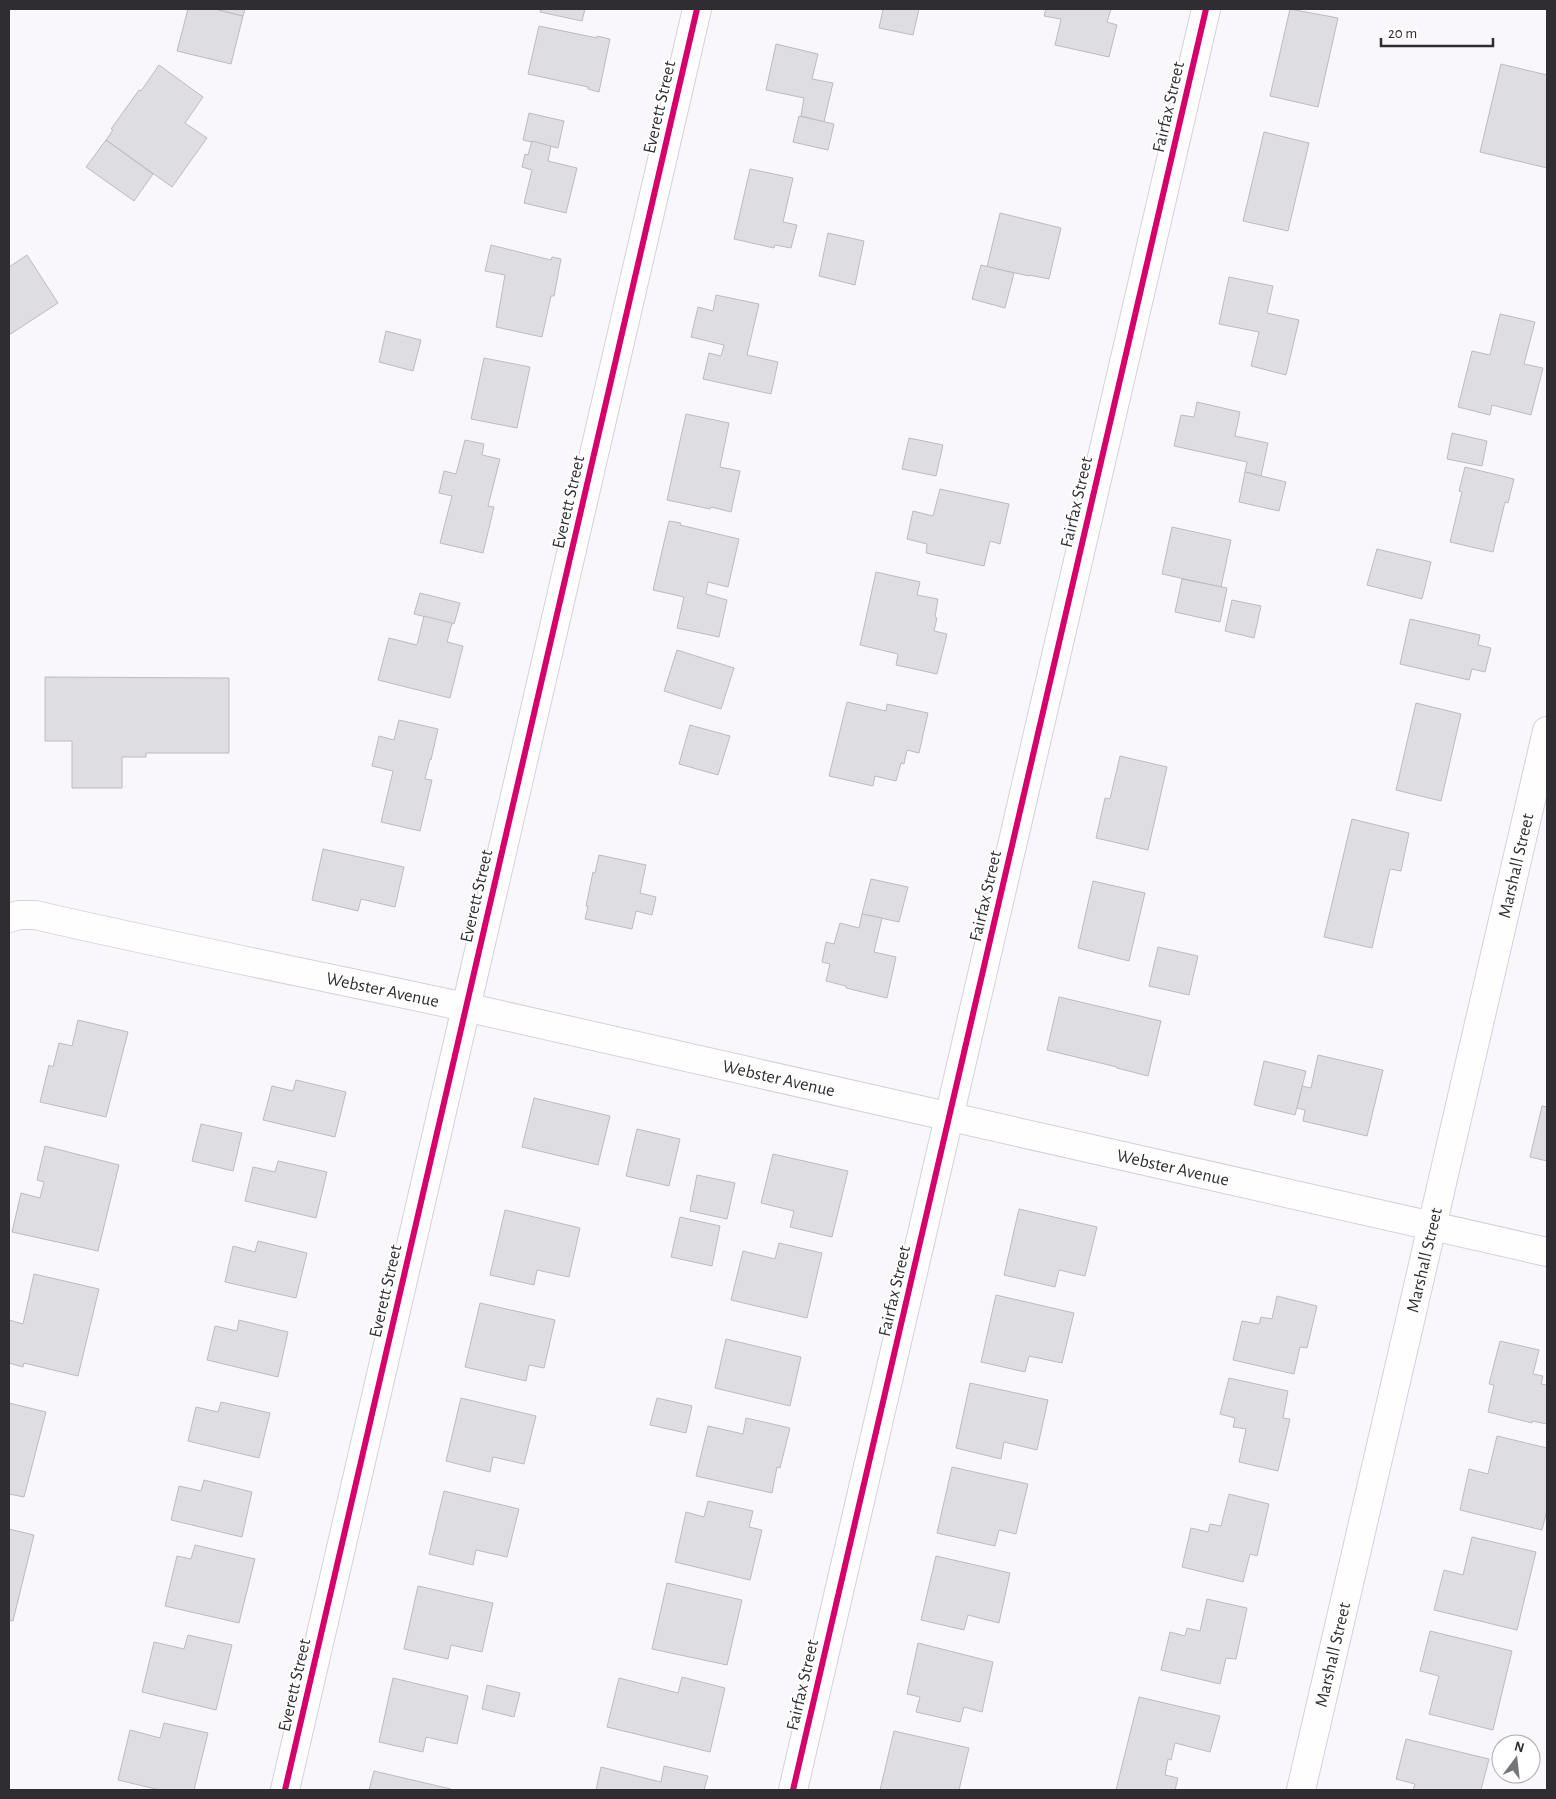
<svg xmlns="http://www.w3.org/2000/svg" width="1556" height="1799" font-family="'Alegreya Sans',sans-serif">
<style>
.building{fill:#dedde2;stroke:#bcbcc0}
.lines{fill:none;stroke-linecap:round;stroke-linejoin:round}
.minor-casing{stroke:#d4d2d7;stroke-width:30}
.minor{stroke:#fefeff;stroke-width:28}
.cycleway-casing{stroke:#fff;stroke-width:9}
.cycleway{stroke:#d6006c;stroke-width:6}
.labels{text-anchor:middle;stroke-width:4;stroke-linejoin:round;paint-order:stroke}
.street-label{font-size:18px;fill:#2f2d32;stroke:#fff}
</style>
<rect width="100%" height="100%" fill="#f9f7fc"/>
<!-- building -->
<g class="building">
<polygon points="188,9 215,9 243,16 231,64 177,51"/>
<polygon points="215,9 245,9 243,16"/>
<polygon points="541,9 585,9 582,21 540,12"/>
<polygon points="883,9 919,9 913,35 879,28"/>
<polygon points="1046,9 1111,9 1107,22 1117,25 1109,57 1055,45 1061,19 1044,16"/>
<polygon points="1290,9 1338,18 1318,107 1270,96"/>
<polygon points="539,26 597,38 597,36 610,39 599,92 588,89 588,87 528,74"/>
<polygon points="776,44 818,54 812,79 833,83 824,122 801,116 804,98 766,90"/>
<polygon points="1501,64 1547,75 1547,168 1480,152"/>
<polygon points="159,65 203,97 185,123 207,138 172,187 106,140 113,130 111,129 139,90 141,91"/>
<polygon points="529,113 564,121 558,148 523,140"/>
<polygon points="799,116 834,124 828,150 793,142"/>
<polygon points="1264,132 1309,143 1288,231 1243,221"/>
<polygon points="106,140 153,174 134,201 86,167"/>
<polygon points="532,141 551,146 548,161 577,168 566,213 524,203 532,170 522,167 525,154 528,155"/>
<polygon points="750,169 793,178 783,222 797,225 791,248 775,245 774,248 734,239"/>
<polygon points="1000,213 1061,228 1049,279 1029,275 1029,276 987,267"/>
<polygon points="828,233 864,241 855,285 819,276"/>
<polygon points="491,245 551,260 552,257 561,259 554,296 551,296 542,337 496,327 505,275 485,271"/>
<polygon points="27,255 58,303 9,335 9,267"/>
<polygon points="981,265 1014,273 1005,308 972,299"/>
<polygon points="1229,277 1273,286 1267,313 1299,320 1286,375 1251,366 1259,332 1219,324"/>
<polygon points="716,295 759,304 747,355 778,362 771,394 703,379 709,353 721,356 724,345 691,337 698,307 713,311"/>
<polygon points="1500,314 1535,322 1524,364 1543,368 1531,415 1492,405 1490,415 1458,407 1472,351 1490,355"/>
<polygon points="386,331 421,340 413,371 379,362"/>
<polygon points="484,358 530,367 517,428 471,419"/>
<polygon points="1197,402 1240,412 1235,436 1268,443 1261,476 1245,472 1247,462 1174,446 1181,415 1194,417"/>
<polygon points="686,414 729,423 720,467 740,471 731,512 711,507 710,509 667,500"/>
<polygon points="1452,433 1487,441 1482,466 1447,459"/>
<polygon points="909,438 943,445 936,476 902,469"/>
<polygon points="465,440 484,444 482,455 500,459 488,506 494,507 483,553 440,543 452,496 439,493 444,471 456,474"/>
<polygon points="1465,467 1514,479 1508,503 1505,502 1493,552 1450,542 1462,492 1459,491"/>
<polygon points="1245,472 1286,482 1279,511 1239,502"/>
<polygon points="940,489 1009,504 1000,544 990,541 984,566 926,553 927,544 907,539 913,511 933,516"/>
<polygon points="669,521 681,523 680,525 739,539 728,587 708,582 706,594 727,600 719,637 677,628 684,597 653,590"/>
<polygon points="1172,527 1231,540 1221,587 1162,574"/>
<polygon points="1377,549 1431,562 1422,599 1367,585"/>
<polygon points="876,572 920,582 917,595 938,599 935,617 937,618 934,631 947,634 937,674 896,665 898,654 860,645"/>
<polygon points="1182,579 1227,588 1220,622 1175,612"/>
<polygon points="420,593 460,603 454,624 414,614"/>
<polygon points="1232,600 1261,606 1254,638 1225,631"/>
<polygon points="424,616 452,623 447,642 463,646 450,698 378,680 389,638 417,645"/>
<polygon points="1410,619 1480,635 1478,645 1491,648 1485,672 1472,669 1469,680 1400,664"/>
<polygon points="677,650 734,668 721,709 664,691"/>
<polygon points="45,677 229,678 229,753 146,753 146,757 122,757 122,788 72,788 72,741 45,741"/>
<polygon points="847,702 886,711 887,704 928,713 919,753 907,750 904,764 901,763 896,781 875,776 873,786 829,776"/>
<polygon points="1416,703 1461,714 1441,801 1396,790"/>
<polygon points="399,720 438,729 431,760 430,759 425,779 432,780 420,831 381,822 393,771 372,766 379,736 394,740"/>
<polygon points="690,725 730,736 718,775 679,764"/>
<polygon points="1120,756 1167,767 1148,850 1096,838 1105,798 1110,799"/>
<polygon points="1352,819 1409,833 1401,871 1390,869 1372,948 1324,937"/>
<polygon points="323,849 404,867 395,907 361,899 358,911 312,900"/>
<polygon points="599,855 646,865 640,893 656,897 652,915 636,911 632,929 585,919 588,906 586,906 593,872 595,873"/>
<polygon points="871,879 908,887 899,922 862,914"/>
<polygon points="1093,881 1145,893 1129,961 1078,948"/>
<polygon points="862,914 882,918 874,952 896,957 887,998 846,988 846,986 826,981 830,964 822,962 826,942 834,944 840,923 859,928"/>
<polygon points="1158,947 1198,956 1189,995 1149,986"/>
<polygon points="1059,997 1161,1021 1148,1076 1117,1068 1117,1067 1047,1050"/>
<polygon points="78,1020 128,1032 106,1117 40,1102 49,1065 53,1067 59,1043 72,1046"/>
<polygon points="1318,1055 1383,1070 1367,1136 1303,1121 1305,1110 1297,1108 1302,1086 1311,1088"/>
<polygon points="1264,1061 1306,1071 1295,1115 1254,1105"/>
<polygon points="296,1080 346,1092 335,1137 263,1120 272,1086 293,1091"/>
<polygon points="534,1098 610,1116 598,1165 522,1147"/>
<polygon points="1542,1106 1547,1107 1547,1161 1530,1157"/>
<polygon points="201,1124 242,1133 233,1171 192,1161"/>
<polygon points="637,1129 680,1139 669,1186 626,1176"/>
<polygon points="45,1146 119,1165 98,1251 12,1232 21,1193 40,1198 44,1182 37,1180"/>
<polygon points="773,1154 848,1171 832,1237 790,1227 794,1211 761,1203"/>
<polygon points="278,1161 327,1172 316,1218 245,1201 253,1167 275,1172"/>
<polygon points="697,1175 735,1183 727,1219 690,1211"/>
<polygon points="1019,1209 1097,1227 1085,1276 1059,1270 1055,1287 1004,1275"/>
<polygon points="505,1210 580,1228 569,1277 537,1270 534,1285 490,1275"/>
<polygon points="680,1217 720,1226 712,1266 671,1257"/>
<polygon points="258,1241 307,1253 296,1298 225,1282 233,1246 255,1252"/>
<polygon points="779,1243 822,1253 807,1318 731,1300 743,1251 775,1259"/>
<polygon points="34,1274 99,1289 78,1376 24,1363 23,1367 9,1363 9,1320 23,1324"/>
<polygon points="996,1295 1074,1313 1062,1363 1029,1356 1025,1372 981,1362"/>
<polygon points="1277,1296 1317,1306 1307,1348 1300,1347 1294,1374 1233,1360 1242,1321 1259,1324 1261,1317 1272,1319"/>
<polygon points="480,1303 555,1320 544,1368 529,1365 526,1381 465,1367"/>
<polygon points="239,1320 288,1332 278,1377 207,1360 215,1326 237,1331"/>
<polygon points="726,1339 801,1357 790,1406 715,1388"/>
<polygon points="1500,1341 1539,1350 1533,1374 1543,1376 1541,1384 1547,1385 1547,1424 1532,1421 1532,1423 1488,1412 1494,1385 1489,1384"/>
<polygon points="1229,1378 1288,1391 1283,1418 1290,1419 1278,1471 1239,1462 1246,1429 1233,1427 1235,1418 1220,1414"/>
<polygon points="970,1383 1048,1400 1037,1450 1004,1442 1001,1459 956,1448"/>
<polygon points="461,1398 536,1416 524,1464 493,1457 490,1472 446,1461"/>
<polygon points="657,1398 692,1406 686,1433 650,1425"/>
<polygon points="221,1402 270,1413 259,1458 188,1441 196,1407 218,1412"/>
<polygon points="9,1403 46,1412 24,1497 9,1494"/>
<polygon points="746,1418 790,1428 780,1468 777,1467 772,1493 696,1476 708,1426 743,1434"/>
<polygon points="1497,1436 1547,1448 1547,1510 1542,1530 1460,1510 1469,1469 1488,1474"/>
<polygon points="952,1467 1028,1484 1016,1534 999,1530 995,1546 937,1533"/>
<polygon points="204,1480 252,1492 242,1537 171,1520 179,1486 201,1491"/>
<polygon points="444,1491 519,1509 507,1557 476,1550 473,1565 429,1554"/>
<polygon points="1229,1494 1269,1504 1257,1556 1250,1554 1243,1582 1182,1567 1191,1528 1208,1532 1210,1524 1221,1526"/>
<polygon points="708,1501 753,1511 749,1527 762,1530 750,1580 675,1562 686,1512 704,1517"/>
<polygon points="9,1529 34,1535 13,1621 9,1620"/>
<polygon points="1472,1537 1536,1552 1517,1630 1434,1610 1444,1570 1463,1575"/>
<polygon points="195,1545 255,1559 239,1623 165,1606 177,1556 191,1559"/>
<polygon points="936,1556 1010,1573 999,1623 968,1615 964,1630 921,1620"/>
<polygon points="667,1583 742,1600 727,1665 652,1649"/>
<polygon points="418,1586 493,1603 482,1652 451,1645 448,1659 404,1649"/>
<polygon points="1207,1599 1247,1608 1236,1659 1226,1658 1220,1684 1161,1670 1170,1632 1185,1636 1187,1628 1200,1631"/>
<polygon points="1430,1631 1512,1651 1493,1730 1429,1714 1439,1676 1420,1671"/>
<polygon points="188,1635 232,1645 216,1710 142,1692 154,1642 184,1649"/>
<polygon points="918,1643 993,1662 982,1712 964,1707 960,1722 916,1712 920,1697 907,1694"/>
<polygon points="682,1677 725,1688 710,1752 607,1727 619,1678 678,1693"/>
<polygon points="393,1678 468,1696 457,1744 426,1737 423,1752 379,1742"/>
<polygon points="487,1685 520,1693 514,1717 482,1709"/>
<polygon points="1139,1697 1220,1716 1210,1752 1175,1743 1171,1760 1168,1759 1165,1775 1178,1778 1175,1790 1177,1790 1116,1790"/>
<polygon points="164,1723 208,1733 194,1790 160,1790 118,1780 130,1730 160,1738"/>
<polygon points="894,1731 969,1748 959,1790 880,1790"/>
<polygon points="1406,1739 1489,1759 1481,1790 1413,1790 1415,1784 1396,1779"/>
<polygon points="664,1766 708,1776 704,1790 596,1790 601,1767 661,1782"/>
<polygon points="374,1771 451,1789 450,1790 369,1790"/>
</g>
<g class="lines">
<!-- minor casing -->
<g class="minor-casing">
<g id="minor">
<path id="s1" d="M9 918 19 915H35C178 948 322 976 465 1007L1547 1252"/>
<polyline points="285,1790 697,9"/>
<polyline points="793,1790 1206,9"/>
<path id="s2" d="M1301 1790 1547 731"/>
</g>
</g>
<!-- minor -->
<use href="#minor" class="minor"/>
<!-- cycleway casing -->
<g class="cycleway-casing">
<g id="cycleway">
<polyline points="285,1790 697,9"/>
<polyline points="793,1790 1206,9"/>
</g>
</g>
<!-- cycleway -->
<use href="#cycleway" class="cycleway"/>
</g>
<g class="labels">
<!-- street labels -->
<g class="street-label">
<text transform="translate(659 107) rotate(-77)" y="6">Everett Street</text>
<text transform="translate(1168 107) rotate(-77)" y="6">Fairfax Street</text>
<text transform="translate(568 502) rotate(-77)" y="6">Everett Street</text>
<text transform="translate(1076 502) rotate(-77)" y="6">Fairfax Street</text>
<text dy="6" stroke="none"><textPath href="#s2" startOffset="949">Marshall Street</textPath></text>
<text transform="translate(476 896) rotate(-77)" y="6">Everett Street</text>
<text transform="translate(985 896) rotate(-77)" y="6">Fairfax Street</text>
<text dy="6" stroke="none"><textPath href="#s1" startOffset="382">Webster Avenue</textPath></text>
<text dy="6" stroke="none"><textPath href="#s1" startOffset="788">Webster Avenue</textPath></text>
<text dy="6" stroke="none"><textPath href="#s1" startOffset="1192">Webster Avenue</textPath></text>
<text dy="6" stroke="none"><textPath href="#s2" startOffset="544">Marshall Street</textPath></text>
<text transform="translate(385 1291) rotate(-77)" y="6">Everett Street</text>
<text transform="translate(894 1291) rotate(-77)" y="6">Fairfax Street</text>
<text dy="6" stroke="none"><textPath href="#s2" startOffset="139">Marshall Street</textPath></text>
<text transform="translate(294 1685) rotate(-77)" y="6">Everett Street</text>
<text transform="translate(802 1685) rotate(-77)" y="6">Fairfax Street</text>
</g>
</g>
<!-- border -->
<rect width="1556" height="1799" fill="none" stroke="#2f2d32" stroke-width="20"/>
<!-- north arrow -->
<g transform="translate(1516 1759) rotate(15)"><circle r="24" fill="#ffffff" stroke="#acabad"/>
<path d="M0-4L9 19L0 12L-9 19Z" fill="#767479"/>
<text y="-8" font-size="14" font-weight="bold" text-anchor="middle" fill="#2f2d32">N</text>
</g>
<!-- scale -->
<path d="M1381 38v8h112v-8" fill="none" stroke="#2f2d32" stroke-width="2.5"/>
<text x="1388" y="38" font-size="15" fill="#2f2d32" stroke="#ffffff" stroke-width="4" paint-order="stroke">20 m</text>
</svg>
